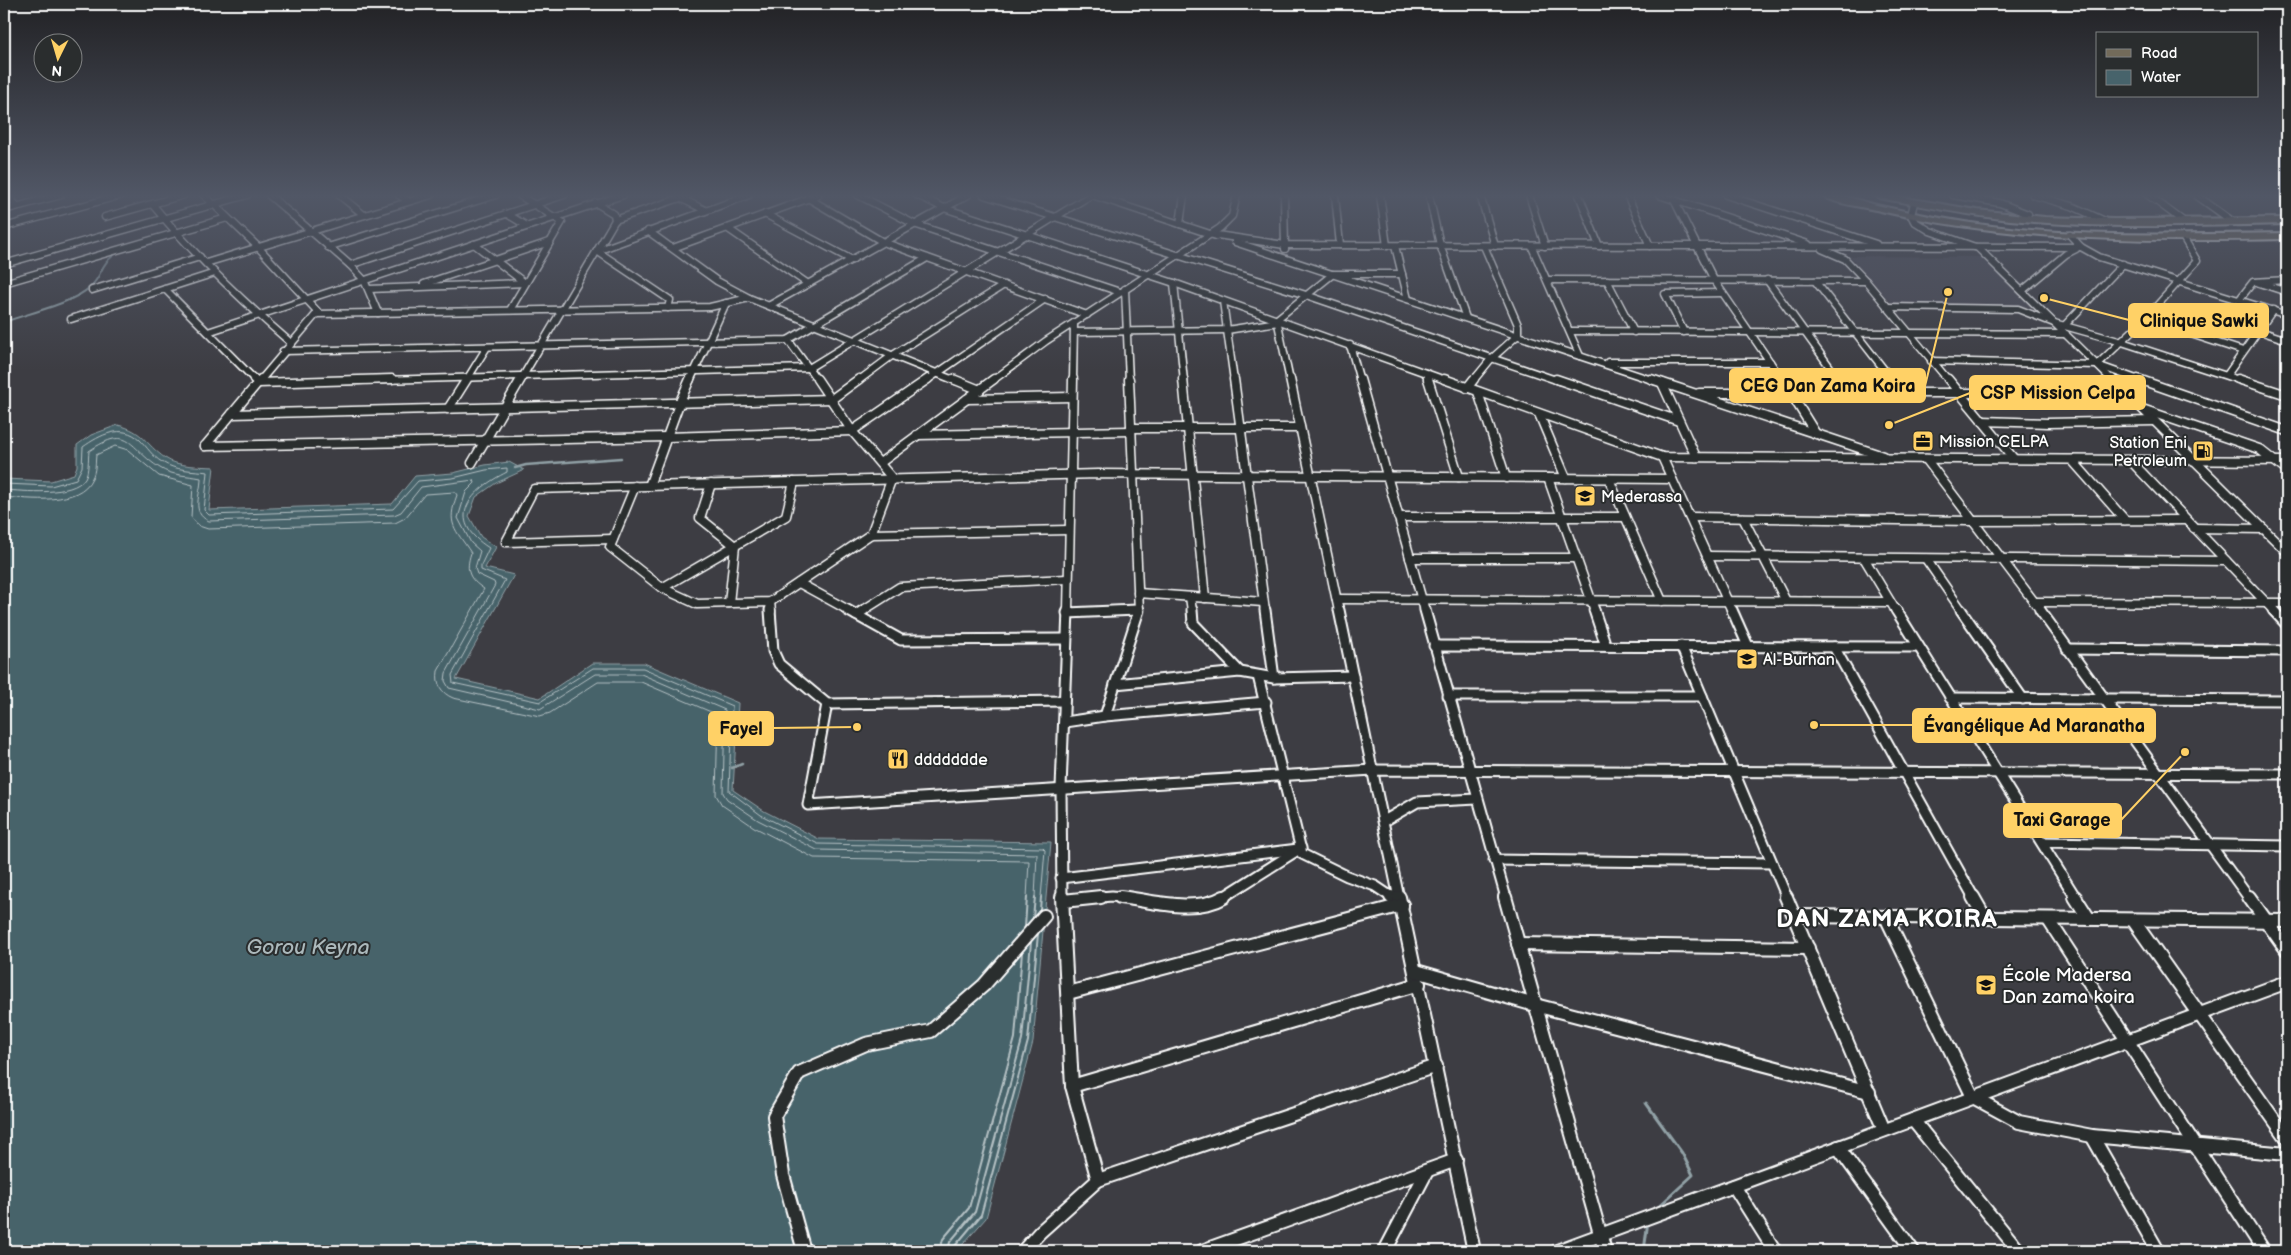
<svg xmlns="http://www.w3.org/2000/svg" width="2291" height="1255" font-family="'Balsamiq Sans',sans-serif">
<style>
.built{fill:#4a4852}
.water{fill:#47636b;stroke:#91a1a6}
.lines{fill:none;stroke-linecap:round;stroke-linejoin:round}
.shore-far1{stroke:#b5c1c4;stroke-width:1}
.shore{stroke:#b5c1c4;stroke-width:2}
.stream-far2{stroke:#91a1a6;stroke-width:2}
.stream-far1{stroke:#91a1a6;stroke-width:2.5}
.stream{stroke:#91a1a6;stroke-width:3}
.street-far3-casing{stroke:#fff;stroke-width:9}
.street-far2-casing{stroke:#fff;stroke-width:11}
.street-far1-casing{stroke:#fff;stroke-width:13}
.street-casing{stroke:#fff;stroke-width:16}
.primary-casing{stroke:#fff;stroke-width:4}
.street-far3{stroke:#2a2d2e;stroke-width:6}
.street-far2{stroke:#2a2d2e;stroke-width:8}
.street-far1{stroke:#2a2d2e;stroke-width:9}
.street{stroke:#2a2d2e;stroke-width:12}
.primary{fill:#736b5a;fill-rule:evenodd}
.labels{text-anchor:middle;stroke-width:4;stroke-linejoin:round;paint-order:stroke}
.poi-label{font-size:16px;fill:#fff;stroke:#2a2d2e;text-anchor:start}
.near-poi-label{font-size:19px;fill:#fff;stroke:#2a2d2e;text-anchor:start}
.near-water-label{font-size:21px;font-style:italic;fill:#acb9bc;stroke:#2a2d2e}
.near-district-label{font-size:25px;font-weight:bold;letter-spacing:1px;fill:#fff;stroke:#2a2d2e}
.leader{fill:none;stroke:#ffd166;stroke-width:2}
.callout-dot{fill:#ffd166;stroke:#2a2d2e;stroke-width:2}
.callout{fill:#ffd166;stroke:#ffd166;stroke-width:2}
.callout-label{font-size:18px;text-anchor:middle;font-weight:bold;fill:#111}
</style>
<rect width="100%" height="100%" fill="#3d3d43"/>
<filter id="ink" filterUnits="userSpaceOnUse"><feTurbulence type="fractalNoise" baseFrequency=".02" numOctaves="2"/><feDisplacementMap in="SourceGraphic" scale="10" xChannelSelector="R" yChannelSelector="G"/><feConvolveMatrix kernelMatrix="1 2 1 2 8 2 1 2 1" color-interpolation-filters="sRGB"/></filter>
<g filter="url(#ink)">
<!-- built -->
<polygon class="built" points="1850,256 1982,257 2031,307 1892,304"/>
<!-- water -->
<path class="water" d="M118 425C145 432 144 443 165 458 178 467 199 466 214 467L209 510 392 504 415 476 453 473 485 465 509 462 524 470 496 483 476 497 469 516 481 537 496 547 485 568 514 575 456 679 540 698 592 663H644L738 703 733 790 764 811 819 839 1051 842 1033 1042 986 1218 957 1251H4V479L51 481 74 474 77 466V445L91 435Z"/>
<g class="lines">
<!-- shore-far1 -->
<g class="shore-far1">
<path d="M4 484 51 486 76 479 82 467 83 447C100 435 122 423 140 440 147 447 153 457 162 462 176 471 193 470 208 472L204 510 209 515 393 509 418 481 453 478 486 470 507 468V472C471 490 443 519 489 548L481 565V570L505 580 452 675 453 683 540 702 593 668H643L732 706 729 791 761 815 818 844 1043 848 1045 850 1041 898"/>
<path d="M4 490C23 491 73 497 85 478 89 471 88 460 89 451 131 423 128 448 160 468 172 476 187 475 201 478 201 494 190 513 209 521L394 515 401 512 421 487 474 480 475 483 466 492 458 518 471 543 480 551 475 568 477 574 494 582 495 585 446 673 445 681 449 688 540 709 595 674H641L725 710 723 793 727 799 758 820 817 850 1037 854 1035 898"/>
<path d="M4 497C29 499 80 506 92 478 96 471 95 463 96 455L115 446 128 450 159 476 193 485 191 517 199 526 208 529 395 523 405 518 425 494 455 492 457 495C446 525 455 528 471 553 465 571 469 579 484 589L438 671C436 684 441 693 453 698L540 716 550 713 598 682H641L718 715 716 795 722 805 754 827 814 858 1029 861 1027 898"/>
</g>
<!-- shore -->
<g class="shore">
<polyline points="1040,910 1041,897"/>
<polyline points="1033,918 1035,897"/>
<polyline points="1025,927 1027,897"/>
<polyline points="940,1251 943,1239 969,1208 1015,1038 1022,952"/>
<polyline points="948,1251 950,1242 975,1212 1022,1040 1031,942"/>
<polyline points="954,1251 955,1246 981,1215 1028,1041 1038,934"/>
</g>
<!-- stream-far2 -->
<path class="stream-far2" d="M4 322C26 314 74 303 90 287 104 275 98 264 119 252"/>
<!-- stream-far1 -->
<g class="stream-far1">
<polyline points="515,468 526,465 621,458"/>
<polyline points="732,768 742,764"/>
</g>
<!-- stream -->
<g class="stream">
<polyline points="1646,1103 1682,1153 1693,1175 1656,1209"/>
<polyline points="1644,1251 1648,1221"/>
</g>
<!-- street-far3 casing -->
<g class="street-far3-casing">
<g id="street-far3">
<polyline points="7,195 17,206"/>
<polyline points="204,195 258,247 318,312 260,381"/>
<polyline points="269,195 350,265 364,280 378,313"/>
<polyline points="339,195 364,215"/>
<polyline points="399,195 408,201"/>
<polyline points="858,195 914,224 1120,292"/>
<polyline points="917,195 944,208 1174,283 1448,381"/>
<polyline points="984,195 1306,295 1559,381"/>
<polyline points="1092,195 1216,236"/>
<polyline points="1284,195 1285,249"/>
<polyline points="1335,195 1340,245"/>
<polyline points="1380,195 1387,246"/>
<polyline points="1429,195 1440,245 1466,318"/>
<polyline points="1480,195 1495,246"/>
<polyline points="1529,195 1545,246"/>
<polyline points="1579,195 1599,246"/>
<polyline points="1627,195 1650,246"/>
<polyline points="1659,195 1808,244"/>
<polyline points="1726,195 1876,244"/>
<polyline points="1953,195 2000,203 2028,214"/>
<polyline points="2033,195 2072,206 2105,221"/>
<polyline points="2148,195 2183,221"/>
<polyline points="2196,195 2232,221"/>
<polyline points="678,197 705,210"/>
<polyline points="808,198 883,242 1087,315"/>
<polyline points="1674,200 1714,280 1783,381"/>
<polyline points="596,203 614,214 615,220"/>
<polyline points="1914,203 1911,215 1914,221 1930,231 1978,248 2113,381"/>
<path d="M152 204C194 255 241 300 291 343"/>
<polyline points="4,210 61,195"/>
<polyline points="507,214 527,226"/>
<polyline points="765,214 852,260"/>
<polyline points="105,217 184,195"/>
<polyline points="1180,224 1184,195"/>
<polyline points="4,227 122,195"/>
<polyline points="727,228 808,284"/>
<polyline points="648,231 717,281 749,298 956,381"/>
<polyline points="1210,234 1285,245 2081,247"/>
<polyline points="2070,235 2081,247 2099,257 2287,315"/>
<polyline points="1235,242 1655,381"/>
<polyline points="474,244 525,283"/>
<polyline points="1395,246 1408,299"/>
<polyline points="328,247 496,195"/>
<polyline points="1532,247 1580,356"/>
<polyline points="673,248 818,195"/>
<polyline points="1822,249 1845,259 1866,281 1949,381"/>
<polyline points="597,251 749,195"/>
<polyline points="597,251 670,300 668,308"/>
<polyline points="206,263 431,195"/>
<polyline points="4,264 247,195"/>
<polyline points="350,265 564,195"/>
<polyline points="1548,280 1866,281"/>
<polyline points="1607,280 1634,332"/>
<polyline points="1767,280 1840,381"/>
<polyline points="1815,281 1893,381"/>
<polyline points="4,283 227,218"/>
<polyline points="1174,283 1184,381"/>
<polyline points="2259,283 2287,292"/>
<polyline points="424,284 549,242"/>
<polyline points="165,289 256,381"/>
<polyline points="369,289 525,283"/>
<polyline points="1125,289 1129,381"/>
<polyline points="92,290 200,257"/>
<polyline points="2022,291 2066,254 2076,249"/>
<polyline points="2239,300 2253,282 2287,280"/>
<polyline points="1223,301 1234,381"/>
<polyline points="770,305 968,195"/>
<polyline points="1887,307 2018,309 2054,323 2122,342 2242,381"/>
<polyline points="510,310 562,222 519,195"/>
<polyline points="316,314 710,307 749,298"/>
<polyline points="71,319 215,273"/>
<polyline points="2145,319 2243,351"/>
<polyline points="2065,325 2123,264"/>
<polyline points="2257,330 2287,340"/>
<polyline points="1570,331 2066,334"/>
<polyline points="208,332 623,195"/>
<polyline points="1074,332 1227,330 1278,322"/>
<polyline points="1684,332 1665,294 1722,293"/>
<polyline points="788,340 818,381"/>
<polyline points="1350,345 1360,381"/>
<polyline points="283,351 788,340 927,258"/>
<polyline points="1931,361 2097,365 2142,381"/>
<polyline points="1608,362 1770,362"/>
<polyline points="2097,365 2145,319 2197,261 2183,237"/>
<polyline points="1426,373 1428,381"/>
<polyline points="2227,375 2273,310"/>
<polyline points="346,381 809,368 1091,195"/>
<polyline points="466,381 487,347"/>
<polyline points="520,381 615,220 689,195"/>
<polyline points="690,381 726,303"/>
<polyline points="858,381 893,355 1004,285"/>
<polyline points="926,381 1045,299"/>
<polyline points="992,381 1046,341 1220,228 1232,216 1237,195"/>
<polyline points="1073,381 1074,324"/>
<polyline points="1290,381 1277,319 1333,274 1402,274"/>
<polyline points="1473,381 1491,359 1518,335 1518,325 1484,246"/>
</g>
</g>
<!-- street-far2 casing -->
<g class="street-far2-casing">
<g id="street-far2">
<polyline points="254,379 258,383 392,379"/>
<polyline points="817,379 852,431 892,478 871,534"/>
<polyline points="953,379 980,390"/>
<polyline points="1129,379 1139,611"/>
<polyline points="1183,379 1205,598"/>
<polyline points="1234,379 1265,611"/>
<polyline points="1290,379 1339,611"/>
<polyline points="1360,379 1425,611"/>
<polyline points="1428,379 1459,477"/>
<polyline points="1444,379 1662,457 2287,461"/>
<polyline points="1556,379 1679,421"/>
<polyline points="1651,379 1883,456"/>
<polyline points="1782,379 1816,434"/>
<polyline points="1839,379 1848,392"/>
<polyline points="1892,379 1902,392"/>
<polyline points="1948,379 2014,459"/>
<polyline points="2112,379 2287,552"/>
<polyline points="2138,379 2287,431"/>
<polyline points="2238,379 2287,395"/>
<polyline points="1662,383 1696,457"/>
<polyline points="1467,388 1474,379"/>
<polyline points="1478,392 1506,478"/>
<polyline points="1699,393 2126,393"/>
<polyline points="967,399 1072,397"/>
<polyline points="448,409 467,379"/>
<polyline points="2145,410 2259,449 2287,471"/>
<polyline points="232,414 832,399 859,379"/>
<polyline points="1539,414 1566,478"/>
<polyline points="1982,421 2048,423 2154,421"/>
<polyline points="1131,428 1300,428"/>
<polyline points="917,435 1131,431"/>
<polyline points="205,446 261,379"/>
<polyline points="205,446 667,437 852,431 928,379"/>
<polyline points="1662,457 1732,611"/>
<polyline points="1926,459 2041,611"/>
<polyline points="2072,460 2125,520"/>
<polyline points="2130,460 2274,611"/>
<polyline points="472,463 521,379"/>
<polyline points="880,463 994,379"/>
<polyline points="1548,478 1595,611"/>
<polyline points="1609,479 1662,601"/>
<polyline points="711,484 700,518 735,546 729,603"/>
<polyline points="635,486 610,547 662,588 786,516 794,482"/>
<polyline points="649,486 679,404 690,379"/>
<polyline points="1398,517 1625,517"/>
<polyline points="1690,517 1972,521 2186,520"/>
<polyline points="1743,518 1786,601"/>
<polyline points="2194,528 2264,529"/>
<polyline points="613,539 506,542 534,489 1098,474 1672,479"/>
<polyline points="1707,556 2226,561"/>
<polyline points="1410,558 1577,558"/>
<polyline points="1864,558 1896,611"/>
<polyline points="1926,559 1962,611"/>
<polyline points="799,583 850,611"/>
<polyline points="662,588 697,604 770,602 871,534 1068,530"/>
<polyline points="1138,593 1263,602"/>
<polyline points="1190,597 1192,611"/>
<polyline points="1337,599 1890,602"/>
<polyline points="770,602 771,611"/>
<polyline points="2034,602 2287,603"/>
<polyline points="862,611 900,587 1067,579"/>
<polyline points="1068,611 1073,379"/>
<polyline points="1107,611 1139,610"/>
</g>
</g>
<!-- street-far1 casing -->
<g class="street-far1-casing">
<g id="street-far1">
<polyline points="770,610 773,651 779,664 827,704 1064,701"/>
<polyline points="847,610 901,640 1066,639"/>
<polyline points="1192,610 1193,623 1240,672"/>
<polyline points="1265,610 1274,678"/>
<polyline points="1339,610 1399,898"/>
<polyline points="1425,610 1506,898"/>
<polyline points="1594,610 1606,646"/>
<polyline points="1732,610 1748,646"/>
<polyline points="1896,610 2076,898"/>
<polyline points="1961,610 2023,699"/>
<polyline points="2040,610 2249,898"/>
<polyline points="2273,610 2287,625"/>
<polyline points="1067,613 1137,610"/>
<polyline points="856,615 864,610"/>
<polyline points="1434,646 1918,647"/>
<polyline points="1681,646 1787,898"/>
<polyline points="1834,647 1974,898"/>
<polyline points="2067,649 2287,651"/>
<polyline points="1258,676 1302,854 1347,876 1375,886 1393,898"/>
<polyline points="1115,684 1240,672 1274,678 1353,676"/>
<polyline points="1448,696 1702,696"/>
<polyline points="1950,698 2287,700"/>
<polyline points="827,704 808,805 1373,770 2287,774"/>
<polyline points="1105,716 1139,610"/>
<polyline points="1065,722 1105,716 1266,702"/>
<polyline points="1384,821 1417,802 1477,799"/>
<polyline points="2042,842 2287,846"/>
<polyline points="1494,860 1772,863"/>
<polyline points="1061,878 1298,849"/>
<polyline points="1062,898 1061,788 1068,610"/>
<polyline points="1088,898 1112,896 1130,898"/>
<polyline points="1222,898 1301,848"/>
</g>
</g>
<!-- street casing -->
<g class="street-casing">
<g id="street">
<path d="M1120 897C1152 901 1195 914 1224 897"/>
<polyline points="1391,897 1402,905"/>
<polyline points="1399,897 1474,1251"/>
<polyline points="1505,897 1605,1251"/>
<polyline points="1786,897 1884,1130"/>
<polyline points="1973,897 1985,918"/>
<polyline points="2075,897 2089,919"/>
<polyline points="2249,897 2287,950"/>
<polyline points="1063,901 1101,897"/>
<polyline points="1795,916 2287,921"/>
<polyline points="1886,917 1973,1097 2019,1122 2092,1136 2287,1154"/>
<polyline points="2048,919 2264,1251"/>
<polyline points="2133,920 2287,1138"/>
<polyline points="1518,944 1808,948"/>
<polyline points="1416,971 1535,1005 1869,1092"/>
<polyline points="1068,993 1402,905"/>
<polyline points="1072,1086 1419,984"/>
<polyline points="1913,1120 2019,1251"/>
<polyline points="2092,1136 2158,1251"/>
<polyline points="1838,1147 1913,1251"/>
<polyline points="1098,1180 1436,1066"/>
<polyline points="1734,1186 1775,1251"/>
<polyline points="804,1251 783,1175 774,1116 799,1073 866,1044 931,1031 984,985 1044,916"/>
<polyline points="1023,1251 1040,1232 1098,1180 1072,1086 1062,897"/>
<polyline points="1202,1251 1456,1160"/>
<polyline points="1385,1251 1427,1171"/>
<polyline points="1557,1251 2287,982"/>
</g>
</g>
<!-- primary casing -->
<g class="primary-casing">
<g id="primary">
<path d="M1822 195C1840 192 1862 202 1881 206 1917 214 1955 221 1992 226 2090 238 2189 234 2287 233V239C2149 242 2011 242 1876 210 1862 207 1831 203 1822 195Z"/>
<path d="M1875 195H1890L1977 210 2045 217 2114 219 2287 218V224C2195 226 2102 229 2010 220 1966 215 1922 206 1879 198Z"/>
</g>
</g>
<!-- street-far3 -->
<use href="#street-far3" class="street-far3"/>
<!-- street-far2 -->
<use href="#street-far2" class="street-far2"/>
<!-- street-far1 -->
<use href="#street-far1" class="street-far1"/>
<!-- street -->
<use href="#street" class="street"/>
<!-- primary -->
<use href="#primary" class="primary"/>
</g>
</g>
<!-- sky -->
<linearGradient id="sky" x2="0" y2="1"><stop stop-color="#222225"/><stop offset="0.53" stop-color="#515766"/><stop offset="1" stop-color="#515766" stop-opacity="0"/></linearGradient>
<rect width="2291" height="370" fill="url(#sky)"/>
<!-- icons -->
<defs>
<g id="office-square" transform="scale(1.125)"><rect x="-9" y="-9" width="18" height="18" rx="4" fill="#ffd166" stroke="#2a2d2e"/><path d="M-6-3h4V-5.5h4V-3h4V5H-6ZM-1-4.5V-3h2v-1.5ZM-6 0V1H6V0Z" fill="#111"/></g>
<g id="fuel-square" transform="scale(1.125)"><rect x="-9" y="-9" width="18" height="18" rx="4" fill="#ffd166" stroke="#2a2d2e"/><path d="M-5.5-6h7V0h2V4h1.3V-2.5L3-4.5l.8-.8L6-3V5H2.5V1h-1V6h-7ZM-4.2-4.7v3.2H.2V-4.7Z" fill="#111"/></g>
<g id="school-square" transform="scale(1.125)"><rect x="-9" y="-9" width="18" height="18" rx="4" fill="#ffd166" stroke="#2a2d2e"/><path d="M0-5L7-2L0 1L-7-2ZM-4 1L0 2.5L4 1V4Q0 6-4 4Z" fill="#111"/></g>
<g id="restaurant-square" transform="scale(1.125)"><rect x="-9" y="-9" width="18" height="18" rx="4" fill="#ffd166" stroke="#2a2d2e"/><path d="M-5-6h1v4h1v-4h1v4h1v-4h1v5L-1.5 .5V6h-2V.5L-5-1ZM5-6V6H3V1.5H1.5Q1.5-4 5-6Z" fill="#111"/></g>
</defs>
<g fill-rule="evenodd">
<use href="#office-square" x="1923" y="441"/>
<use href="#fuel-square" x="2203" y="451"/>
<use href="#school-square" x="1585" y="496"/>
<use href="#school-square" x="1747" y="659"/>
<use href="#restaurant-square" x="898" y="759"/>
<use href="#school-square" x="1986" y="985"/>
</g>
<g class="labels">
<!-- poi labels -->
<g class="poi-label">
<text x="1939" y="447">Mission CELPA</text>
<text x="2187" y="448" text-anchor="end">Station Eni<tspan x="2187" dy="18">Petroleum</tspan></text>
<text x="1601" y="502">Mederassa</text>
<text x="1763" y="665">Al-Burhan</text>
<text x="914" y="765">ddddddde</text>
</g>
<!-- near-poi labels -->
<g class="near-poi-label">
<text x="2002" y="981">École Madersa<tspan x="2002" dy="22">Dan zama koira</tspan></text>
</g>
<!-- near-water labels -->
<g class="near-water-label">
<text x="308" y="954">Gorou Keyna</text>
</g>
<!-- near-district labels -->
<g class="near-district-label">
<text x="1887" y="927">DAN ZAMA KOIRA</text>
</g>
</g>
<!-- callouts -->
<path class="leader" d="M2044 298L2129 320M1948 292L1925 386M1889 425L1970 393M1814 725L1913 725M857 727L773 728M2185 752L2121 820"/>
<g class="callout-dot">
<circle cx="2044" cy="298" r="5"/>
<circle cx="1948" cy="292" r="5"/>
<circle cx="1889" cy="425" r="5"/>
<circle cx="1814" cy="725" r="5"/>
<circle cx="857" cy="727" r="5"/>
<circle cx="2185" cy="752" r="5"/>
</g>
<g class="callout">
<rect x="2129" y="304" width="139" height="33" rx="5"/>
<rect x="1730" y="369" width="195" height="33" rx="5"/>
<rect x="1970" y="376" width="175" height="33" rx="5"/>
<rect x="1913" y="709" width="242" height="33" rx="5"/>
<rect x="709" y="712" width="64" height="33" rx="5"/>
<rect x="2004" y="804" width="117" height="33" rx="5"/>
</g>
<g class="callout-label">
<text x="2199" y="327">Clinique Sawki</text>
<text x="1828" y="392">CEG Dan Zama Koira</text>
<text x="2058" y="399">CSP Mission Celpa</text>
<text x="2034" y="732">Évangélique Ad Maranatha</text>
<text x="741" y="735">Fayel</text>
<text x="2062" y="826">Taxi Garage</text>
</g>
<!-- margin -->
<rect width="2291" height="1255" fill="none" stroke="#2a2d2e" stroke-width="20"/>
<rect x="10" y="10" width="2271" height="1235" fill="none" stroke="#fff" stroke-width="2" filter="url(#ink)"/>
<!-- legend -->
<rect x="2096" y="32" width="162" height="65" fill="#2a2d2e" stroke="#7f8182"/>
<rect x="2106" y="49" width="25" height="8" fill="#736b5a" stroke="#7f8182"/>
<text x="2141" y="58" font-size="15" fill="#ffffff">Road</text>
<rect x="2106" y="70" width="25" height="15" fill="#47636b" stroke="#7f8182"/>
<text x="2141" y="82" font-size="15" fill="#ffffff">Water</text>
<!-- north arrow -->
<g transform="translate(58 58) rotate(185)"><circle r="24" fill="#2a2d2e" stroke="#7f8182"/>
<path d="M0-4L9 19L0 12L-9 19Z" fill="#ffd166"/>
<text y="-8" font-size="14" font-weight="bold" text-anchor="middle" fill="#ffffff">N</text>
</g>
</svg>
